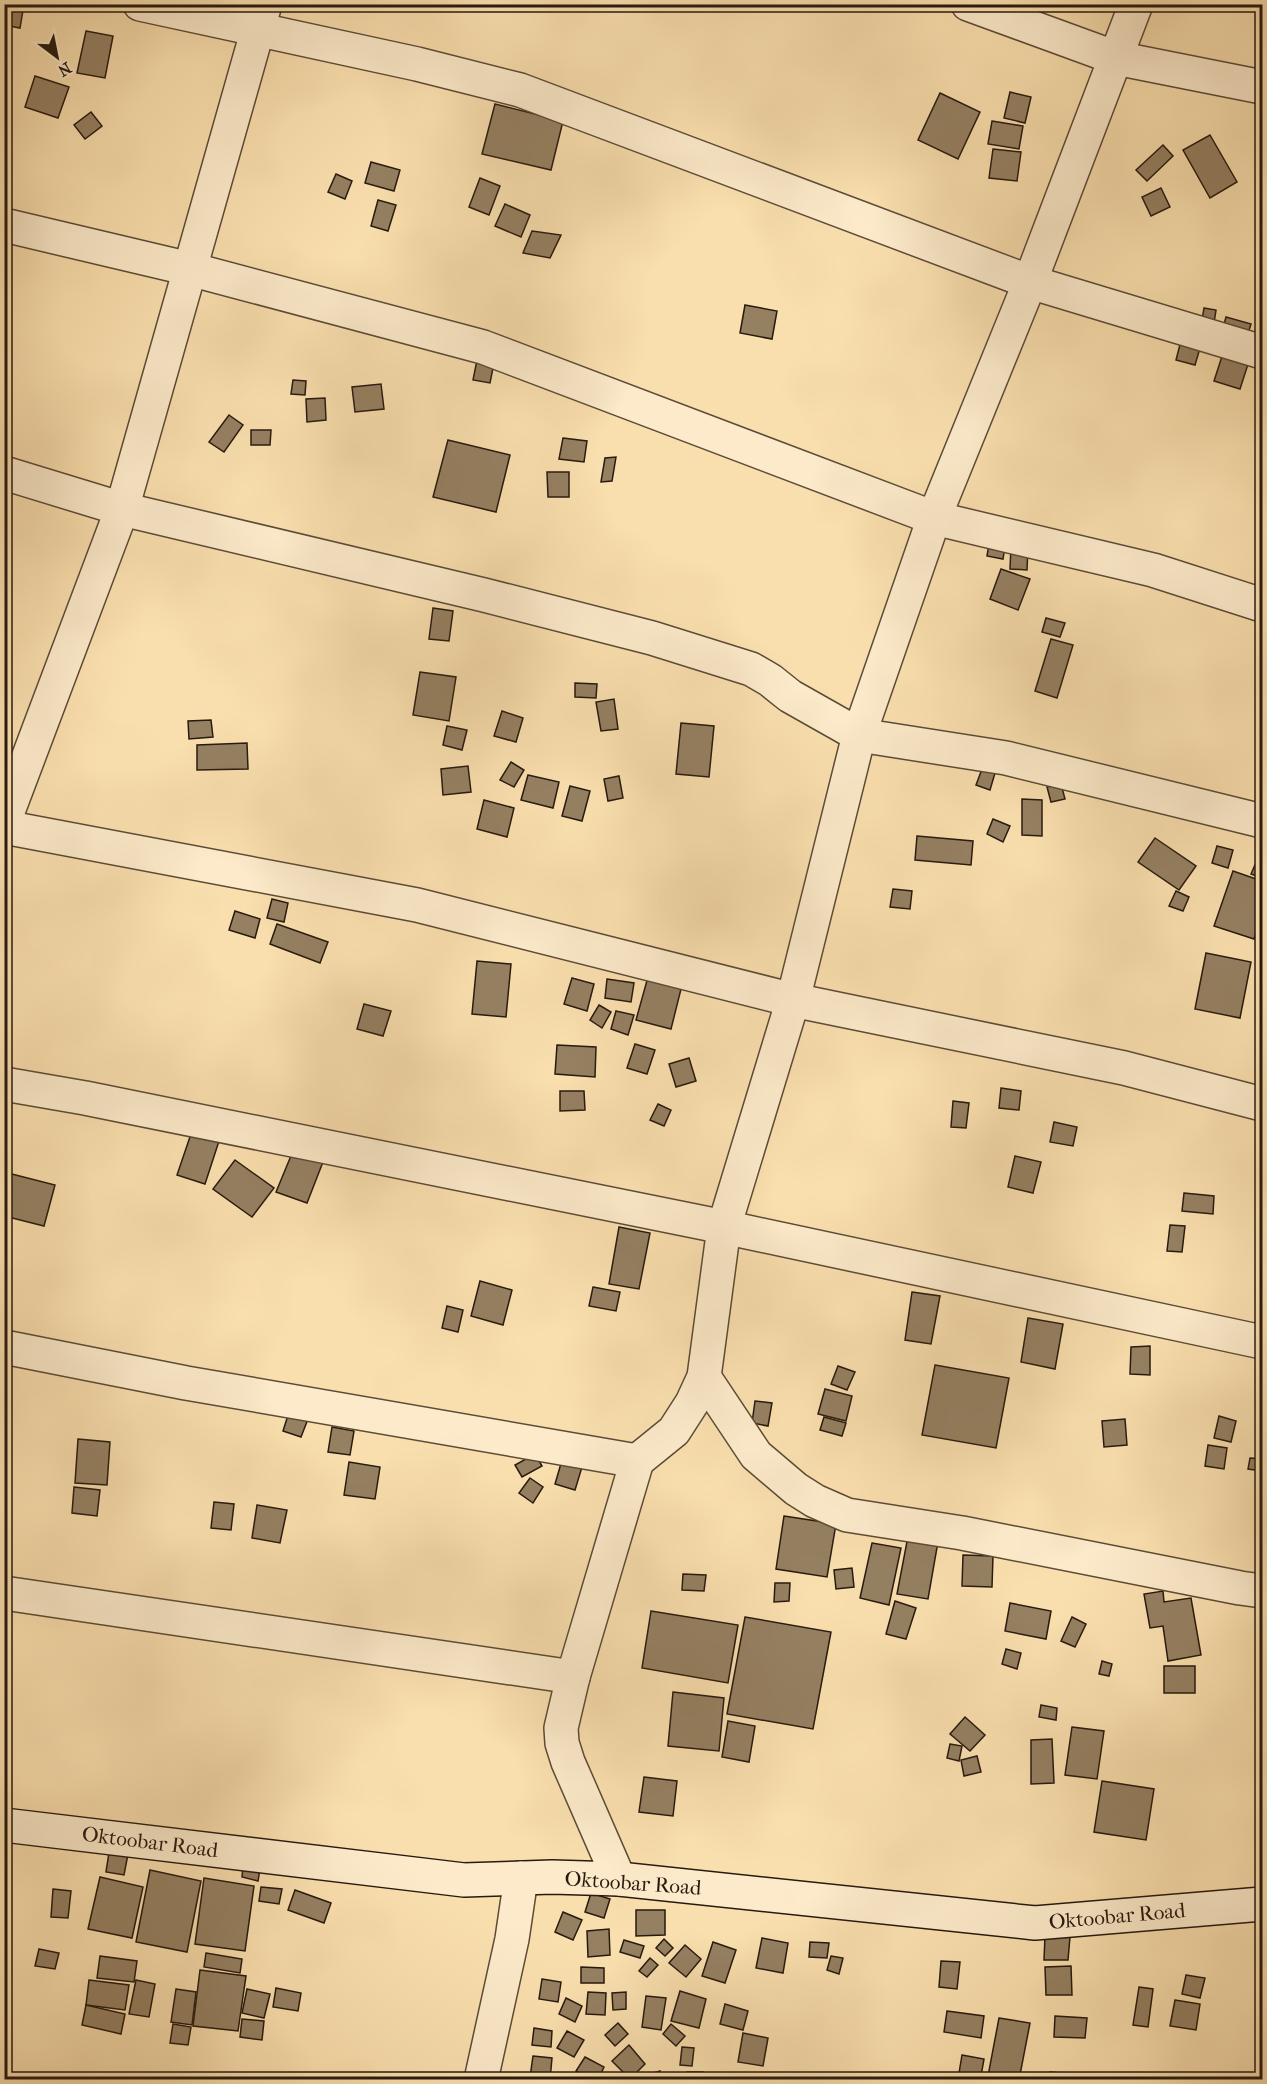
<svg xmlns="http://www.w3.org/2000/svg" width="1267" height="2084" font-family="'IM FELL French Canon',serif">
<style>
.building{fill:#958062;stroke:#271a0f;stroke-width:1.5}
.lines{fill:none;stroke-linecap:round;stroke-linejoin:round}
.street-casing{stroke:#5c4b37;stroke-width:36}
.secondary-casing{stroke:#271a0f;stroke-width:36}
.street{stroke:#fceaca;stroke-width:33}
.secondary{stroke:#fceaca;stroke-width:33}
.labels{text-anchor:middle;stroke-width:6;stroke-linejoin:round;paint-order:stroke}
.street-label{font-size:21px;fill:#271a0f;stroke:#fceaca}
</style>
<rect width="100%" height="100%" fill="#fadfae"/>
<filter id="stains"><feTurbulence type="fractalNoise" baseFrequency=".00333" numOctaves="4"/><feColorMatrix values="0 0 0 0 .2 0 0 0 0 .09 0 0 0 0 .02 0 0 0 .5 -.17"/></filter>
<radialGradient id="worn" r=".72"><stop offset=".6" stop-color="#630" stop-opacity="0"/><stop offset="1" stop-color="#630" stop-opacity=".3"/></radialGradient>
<!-- building -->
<g class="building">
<polygon points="4,4 24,4 20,28 4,25"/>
<polygon points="86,31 113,36 105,78 77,73"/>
<polygon points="35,76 69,87 58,118 25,107"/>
<polygon points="1010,92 1031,97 1025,123 1004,118"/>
<polygon points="940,93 980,112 958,159 918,140"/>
<polygon points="495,104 563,121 551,170 482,154"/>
<polygon points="91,112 102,126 85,139 74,125"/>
<polygon points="992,121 1023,126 1019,149 988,144"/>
<polygon points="1210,135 1237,182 1210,198 1183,150"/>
<polygon points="1163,145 1173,156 1147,181 1136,170"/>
<polygon points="993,149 1021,152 1017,181 989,178"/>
<polygon points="371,162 400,170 394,191 365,183"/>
<polygon points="336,174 352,181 345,199 328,192"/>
<polygon points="480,178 500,186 489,215 469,207"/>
<polygon points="1161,188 1170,207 1151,216 1142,197"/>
<polygon points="378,200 396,205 388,231 371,226"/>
<polygon points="505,204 530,215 521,237 495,226"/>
<polygon points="532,231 561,235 550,258 523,253"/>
<polygon points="745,305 777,311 772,339 740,333"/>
<polygon points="1204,308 1216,310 1214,323 1202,320"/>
<polygon points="1226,317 1251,324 1245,343 1221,336"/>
<polygon points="1183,333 1203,338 1195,365 1176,360"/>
<polygon points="1224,350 1250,358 1240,389 1214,381"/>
<polygon points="478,355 495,358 490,383 473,380"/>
<polygon points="293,380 306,381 305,395 291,394"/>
<polygon points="381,384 384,409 355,412 352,387"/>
<polygon points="325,398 326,420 307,422 306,399"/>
<polygon points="229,415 243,425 224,452 209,442"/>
<polygon points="251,430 271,430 270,445 251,445"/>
<polygon points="563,438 587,441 584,462 559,459"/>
<polygon points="448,440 510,455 496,512 433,497"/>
<polygon points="616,457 612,481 601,482 605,458"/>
<polygon points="547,472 569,472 569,497 548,497"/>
<polygon points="990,538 1006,540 1003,559 987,556"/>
<polygon points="1011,546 1028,547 1027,570 1010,569"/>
<polygon points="1001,569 1030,579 1018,610 990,599"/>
<polygon points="433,608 453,611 449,641 429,639"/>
<polygon points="1046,618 1065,623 1060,637 1042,632"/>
<polygon points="1051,639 1073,645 1057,698 1035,691"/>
<polygon points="420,672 456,677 449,721 413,715"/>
<polygon points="575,683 597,684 596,698 575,697"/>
<polygon points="614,699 618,729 601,731 596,702"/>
<polygon points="502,711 523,718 516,742 494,736"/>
<polygon points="211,720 213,737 189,739 188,721"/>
<polygon points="681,723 714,726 709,777 676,774"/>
<polygon points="447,726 467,730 462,750 443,745"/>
<polygon points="247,743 248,769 197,770 197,745"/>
<polygon points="511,762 524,770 514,787 500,780"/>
<polygon points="468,766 471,792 443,795 441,769"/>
<polygon points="982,769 995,773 990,790 976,785"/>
<polygon points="528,775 559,782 553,808 521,800"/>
<polygon points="619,776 623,798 608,801 604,779"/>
<polygon points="1061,784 1065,799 1051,802 1047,787"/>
<polygon points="570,786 590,791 582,821 562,816"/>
<polygon points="1022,799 1042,800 1042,836 1022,835"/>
<polygon points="484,800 514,808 507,837 477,829"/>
<polygon points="993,819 1010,826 1003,842 987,834"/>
<polygon points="917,836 973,841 971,865 915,860"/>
<polygon points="1155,838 1196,866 1179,890 1138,862"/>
<polygon points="1217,846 1233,850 1228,868 1212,863"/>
<polygon points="1261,851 1262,851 1262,878 1251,874"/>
<polygon points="1233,871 1262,881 1262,913 1254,939 1214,926"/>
<polygon points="893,889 912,891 910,909 890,907"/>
<polygon points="1176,891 1189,897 1183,911 1169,906"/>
<polygon points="272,899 288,903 284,922 267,918"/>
<polygon points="235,911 260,919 255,938 229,930"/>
<polygon points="277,924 328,942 320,963 270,944"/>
<polygon points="1206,953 1251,962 1240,1018 1195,1009"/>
<polygon points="477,961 511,964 506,1017 472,1014"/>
<polygon points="648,977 682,985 671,1029 636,1020"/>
<polygon points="572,978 594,984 587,1011 564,1004"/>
<polygon points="607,979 634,983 631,1002 605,998"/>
<polygon points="364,1004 391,1011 383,1036 357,1029"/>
<polygon points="599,1005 611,1012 602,1028 590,1020"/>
<polygon points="616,1011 634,1015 628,1035 611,1029"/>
<polygon points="635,1044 655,1050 647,1074 627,1068"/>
<polygon points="557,1045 596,1047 595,1077 555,1074"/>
<polygon points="689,1058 696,1081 676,1087 669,1064"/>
<polygon points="1001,1088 1021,1091 1019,1110 999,1108"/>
<polygon points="560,1091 584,1091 585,1110 560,1111"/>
<polygon points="953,1101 969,1103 966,1128 951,1127"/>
<polygon points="658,1104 671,1110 664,1126 650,1120"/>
<polygon points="1054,1122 1077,1127 1073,1146 1050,1142"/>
<polygon points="193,1128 220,1138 205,1184 177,1175"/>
<polygon points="293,1151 323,1162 307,1203 276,1192"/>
<polygon points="1015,1156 1041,1162 1033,1193 1008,1187"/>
<polygon points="235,1160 274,1188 252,1217 213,1189"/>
<polygon points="4,1172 55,1185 44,1226 4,1216"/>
<polygon points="1184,1193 1214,1196 1213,1214 1182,1211"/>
<polygon points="1170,1225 1185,1226 1182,1252 1167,1251"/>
<polygon points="619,1227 650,1233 639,1289 609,1284"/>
<polygon points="480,1281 512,1290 503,1325 471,1316"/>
<polygon points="593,1287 620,1292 616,1311 589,1306"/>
<polygon points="912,1292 940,1296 931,1344 905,1340"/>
<polygon points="447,1306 463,1310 458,1332 442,1328"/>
<polygon points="1028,1318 1063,1324 1055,1369 1021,1362"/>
<polygon points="1150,1346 1150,1375 1130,1374 1131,1347"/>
<polygon points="935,1365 1009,1378 996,1448 922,1435"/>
<polygon points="838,1366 855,1372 847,1390 831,1384"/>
<polygon points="825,1389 852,1396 846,1421 818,1414"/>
<polygon points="755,1401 772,1403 768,1426 752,1423"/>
<polygon points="289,1412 308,1419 301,1437 283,1431"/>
<polygon points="1219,1416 1236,1421 1231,1442 1214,1438"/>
<polygon points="824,1417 846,1423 842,1436 820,1430"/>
<polygon points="1125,1419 1127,1445 1104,1447 1102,1421"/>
<polygon points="332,1427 354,1431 350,1455 328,1452"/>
<polygon points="78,1439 110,1442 107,1485 75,1483"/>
<polygon points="1208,1445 1227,1448 1224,1469 1205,1466"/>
<polygon points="535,1454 542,1466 522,1477 515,1465"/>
<polygon points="1250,1458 1262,1459 1262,1471 1248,1469"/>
<polygon points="562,1460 582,1467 575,1490 555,1484"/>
<polygon points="349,1462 380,1467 375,1499 344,1495"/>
<polygon points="530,1478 543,1487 533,1503 519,1493"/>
<polygon points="74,1487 100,1490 97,1516 72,1513"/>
<polygon points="214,1502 234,1504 231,1530 211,1528"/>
<polygon points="257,1505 287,1510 280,1543 252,1538"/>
<polygon points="784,1516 836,1524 827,1577 776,1569"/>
<polygon points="909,1531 939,1536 928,1599 897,1594"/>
<polygon points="872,1543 901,1548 889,1605 860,1598"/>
<polygon points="963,1555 993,1556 992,1587 962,1586"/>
<polygon points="852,1568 854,1587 836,1589 834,1570"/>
<polygon points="683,1574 706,1575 704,1591 682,1590"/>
<polygon points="775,1583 790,1583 789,1601 774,1602"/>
<polygon points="1163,1591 1164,1602 1191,1598 1201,1655 1168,1661 1163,1626 1150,1628 1144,1594"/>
<polygon points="895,1601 916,1608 906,1639 886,1634"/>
<polygon points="1010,1603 1051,1611 1046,1639 1005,1631"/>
<polygon points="651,1611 738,1625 728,1683 642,1668"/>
<polygon points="745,1617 831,1632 813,1729 727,1714"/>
<polygon points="1072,1617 1086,1624 1075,1647 1061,1641"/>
<polygon points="1006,1649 1021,1653 1017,1669 1002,1664"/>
<polygon points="1102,1661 1112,1664 1109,1676 1099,1674"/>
<rect x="1164" y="1666" width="31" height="27"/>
<polygon points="673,1692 724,1698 719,1751 668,1746"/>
<polygon points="1041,1705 1057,1708 1056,1720 1039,1717"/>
<polygon points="965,1717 985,1735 970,1751 950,1734"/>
<polygon points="728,1721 755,1726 749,1762 722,1757"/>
<polygon points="1072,1727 1104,1731 1097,1779 1065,1775"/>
<polygon points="1052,1739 1054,1783 1031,1784 1031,1740"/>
<polygon points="950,1744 962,1746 959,1761 947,1758"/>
<polygon points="977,1756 981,1772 964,1776 961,1760"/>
<polygon points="644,1777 677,1781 673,1816 639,1812"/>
<polygon points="1102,1781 1154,1789 1146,1840 1094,1832"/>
<polygon points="110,1846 129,1849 124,1875 106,1872"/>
<polygon points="243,1866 260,1869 258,1881 242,1877"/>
<polygon points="150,1870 201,1881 187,1952 136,1942"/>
<polygon points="100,1877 143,1887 132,1938 88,1929"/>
<polygon points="204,1878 254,1886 245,1951 195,1944"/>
<polygon points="261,1887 282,1889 279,1904 259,1901"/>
<polygon points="53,1889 71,1891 68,1918 51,1917"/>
<polygon points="295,1890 331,1903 324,1923 288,1910"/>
<polygon points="591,1893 610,1899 604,1918 585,1912"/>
<polygon points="636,1910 665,1910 665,1935 636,1936"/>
<polygon points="563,1912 582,1920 573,1940 555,1932"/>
<polygon points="609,1929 610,1955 588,1957 587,1931"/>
<polygon points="1045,1936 1070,1937 1068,1960 1044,1960"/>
<polygon points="762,1938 788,1943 783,1973 756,1968"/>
<polygon points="664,1939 673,1948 665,1956 656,1948"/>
<polygon points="624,1940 644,1946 640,1958 620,1952"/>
<polygon points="713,1942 736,1950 725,1983 702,1976"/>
<polygon points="810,1942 829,1943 827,1958 809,1957"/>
<polygon points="685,1945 701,1959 686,1977 669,1963"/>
<polygon points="39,1949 59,1953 55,1969 35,1966"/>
<polygon points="206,1953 242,1959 240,1973 204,1967"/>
<polygon points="100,1956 137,1961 134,1982 97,1978"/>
<polygon points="831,1956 843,1958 839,1974 827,1970"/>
<polygon points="650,1958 658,1965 647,1977 639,1971"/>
<polygon points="941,1961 960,1962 957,1989 939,1987"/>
<polygon points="1071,1966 1072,1995 1046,1995 1045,1967"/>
<polygon points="581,1967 604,1968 604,1983 581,1983"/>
<polygon points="200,1970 246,1976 238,2031 193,2026"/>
<polygon points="1186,1975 1205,1978 1200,1998 1182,1994"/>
<polygon points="542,1979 561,1982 558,2002 539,1999"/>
<polygon points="89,1980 129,1985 125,2010 86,2005"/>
<polygon points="136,1980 155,1984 149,2017 129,2014"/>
<polygon points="1139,1987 1153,1989 1148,2027 1133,2025"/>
<polygon points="276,1988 301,1993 298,2011 273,2007"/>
<polygon points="176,1989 196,1992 192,2025 171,2022"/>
<polygon points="247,1989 270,1994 264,2018 242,2013"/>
<polygon points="680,1991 706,1999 699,2028 671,2021"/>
<polygon points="588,1992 606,1993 605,2015 586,2014"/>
<polygon points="626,1992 626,2009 613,2010 612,1993"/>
<polygon points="646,1996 666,1998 661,2030 642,2027"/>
<polygon points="566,1998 582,2006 575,2022 559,2014"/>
<polygon points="1175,2000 1200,2004 1196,2030 1170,2026"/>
<polygon points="725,2004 748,2011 743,2030 720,2024"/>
<polygon points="86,2005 125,2014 121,2034 82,2025"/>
<polygon points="947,2011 984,2016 981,2038 944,2032"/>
<polygon points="1055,2016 1087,2018 1085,2038 1054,2037"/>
<polygon points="999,2018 1030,2023 1019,2080 988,2076"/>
<polygon points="242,2019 264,2021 262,2040 240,2037"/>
<polygon points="618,2023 628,2034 615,2046 605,2035"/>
<polygon points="173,2024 191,2027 188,2045 170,2043"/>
<polygon points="671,2024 685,2036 676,2046 663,2034"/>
<polygon points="534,2028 552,2031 551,2047 532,2045"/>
<polygon points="567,2031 584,2040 574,2057 557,2048"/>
<polygon points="743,2033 768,2038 763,2066 738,2062"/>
<polygon points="629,2045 645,2064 630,2079 612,2061"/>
<polygon points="682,2047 694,2048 692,2066 680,2065"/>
<polygon points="962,2055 984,2059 981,2076 959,2073"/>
<polygon points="533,2056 552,2058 550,2080 530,2077"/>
<polygon points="585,2057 604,2067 598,2080 592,2080 576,2071"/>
<polygon points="660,2071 663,2080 645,2080 644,2076"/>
<rect x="687" y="2072" width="16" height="8"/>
<polygon points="1050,2072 1069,2074 1068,2080 1049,2080"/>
<polygon points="1216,2075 1216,2080 1183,2080 1183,2078"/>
</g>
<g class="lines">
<!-- street casing -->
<g class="street-casing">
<g id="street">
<polyline points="140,4 417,64 520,90 1030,282 1262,352"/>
<polyline points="968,4 1116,58 1262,87"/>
<polyline points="4,225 190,269 483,347 934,518 1153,570 1262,605"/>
<polyline points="4,473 122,509 484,595 652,638 751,669 770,680 790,696 859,735 1006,758 1262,821"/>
<polyline points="4,822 122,509 265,4"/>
<polyline points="4,827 417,905 793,1000 1124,1068 1262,1104"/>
<polyline points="4,1084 85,1098 724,1227 1262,1342"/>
<polyline points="4,1347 186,1383 637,1461"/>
<polyline points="704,1377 756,1455 796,1489 815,1501 847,1515 962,1533 1240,1588 1262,1591"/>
<polyline points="4,1593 573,1677"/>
<polyline points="619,1879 568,1762 562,1743 561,1728 573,1677 637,1461 674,1431 692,1403 704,1377 724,1227 793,1000 859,735 934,518 1030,282 1136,4"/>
<polyline points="481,2080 512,1939 521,1878"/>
</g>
</g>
<!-- secondary casing -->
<g class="secondary-casing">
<polyline id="secondary" points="4,1825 464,1880 552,1877 619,1879 1035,1923 1262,1904"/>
</g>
<!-- street -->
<use href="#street" class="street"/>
<!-- secondary -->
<use href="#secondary" class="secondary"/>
</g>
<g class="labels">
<!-- street labels -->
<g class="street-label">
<text transform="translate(150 1842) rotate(7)" y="7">Oktoobar Road</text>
<text transform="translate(633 1883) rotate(4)" y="7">Oktoobar Road</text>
<text transform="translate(1117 1916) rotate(-5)" y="7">Oktoobar Road</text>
</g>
</g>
<!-- margin -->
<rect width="1267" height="2084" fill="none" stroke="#fadfae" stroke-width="24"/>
<rect x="6" y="6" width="1255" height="2072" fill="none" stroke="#271a0f" stroke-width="3"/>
<rect x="12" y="12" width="1243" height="2060" fill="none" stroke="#271a0f" stroke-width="1.5"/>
<!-- north arrow -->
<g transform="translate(57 57) rotate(148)" stroke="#fceaca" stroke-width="4.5" paint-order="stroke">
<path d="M0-4.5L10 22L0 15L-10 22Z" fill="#271a0f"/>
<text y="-9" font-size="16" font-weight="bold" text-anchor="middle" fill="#271a0f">N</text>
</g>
<rect width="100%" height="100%" filter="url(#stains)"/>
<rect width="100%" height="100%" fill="url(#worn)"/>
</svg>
